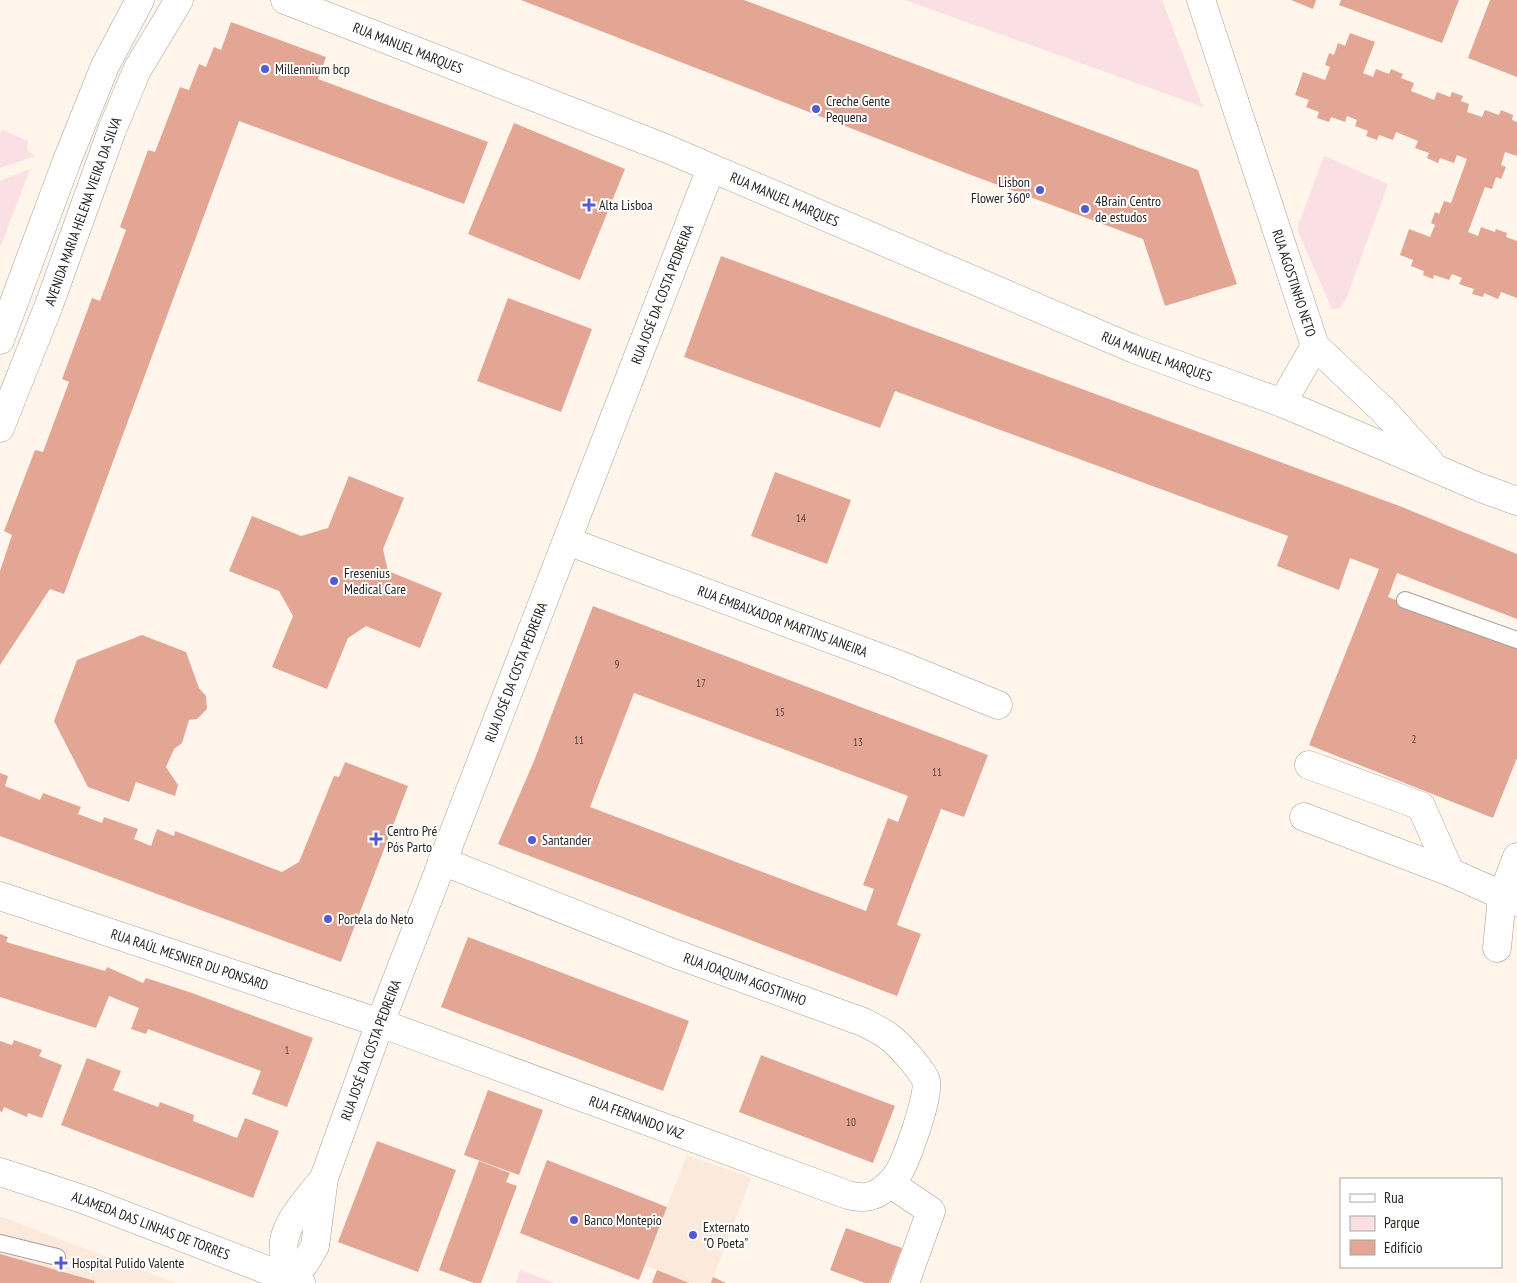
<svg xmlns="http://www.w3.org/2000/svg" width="1517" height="1283" font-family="'PT Sans Narrow',sans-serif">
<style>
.built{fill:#fbeadb}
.green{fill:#fadfe4}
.building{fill:#e3a695;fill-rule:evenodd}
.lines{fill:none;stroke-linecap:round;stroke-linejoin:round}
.service-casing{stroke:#a89f96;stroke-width:18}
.minor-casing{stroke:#a89f96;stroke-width:29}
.tertiary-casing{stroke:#a89f96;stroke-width:29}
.secondary-casing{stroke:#a89f96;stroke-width:29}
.service{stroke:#fff;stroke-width:16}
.minor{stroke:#fff;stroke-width:28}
.tertiary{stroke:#fff;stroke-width:28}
.secondary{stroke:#fff;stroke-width:28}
.poi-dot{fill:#545ad1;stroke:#fff;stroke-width:2}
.labels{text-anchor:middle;stroke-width:4;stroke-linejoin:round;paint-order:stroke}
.number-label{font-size:11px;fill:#58453f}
.street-label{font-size:14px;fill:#292522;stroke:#fff}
.poi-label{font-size:14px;fill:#292522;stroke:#fff;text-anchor:start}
</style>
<rect width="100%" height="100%" fill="#fff5eb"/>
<!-- built -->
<g class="built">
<polygon points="687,1155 751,1178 711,1283 652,1283 657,1270 645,1266 645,1262"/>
<polygon points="0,1216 70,1243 176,1283 0,1283"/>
</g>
<!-- green -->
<g class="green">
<polygon points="905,0 1162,0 1203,107"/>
<polygon points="2,130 28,141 27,150 35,156 0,168 0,133"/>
<polygon points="1324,156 1388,184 1346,299 1340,308 1332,309 1297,229"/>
<polygon points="30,169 0,248 0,181"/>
<polygon points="520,1270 555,1283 516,1283"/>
</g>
<!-- building -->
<g class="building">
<polygon points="521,0 744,0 1198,170 1237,284 1165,306 1143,239 971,175"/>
<polygon points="1291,0 1316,0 1313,9"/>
<polygon points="1341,0 1459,0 1442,43 1339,5"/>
<polygon points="1490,0 1517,0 1517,77 1468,58"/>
<polygon points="231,22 326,57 318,79 488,142 464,204 239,121 64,594 50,589 0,665 0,571 12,535 4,531 35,450 43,452 69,382 62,379 92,298 100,301 126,230 120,227 148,150 155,152 180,87 189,90 199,64 206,67 214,47 221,50"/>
<polygon points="1350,33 1375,42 1363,73 1373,77 1376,69 1389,74 1391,69 1403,74 1401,78 1414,83 1411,91 1434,100 1437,92 1450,97 1452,92 1463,96 1461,101 1469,104 1467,112 1482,117 1485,110 1499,115 1501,110 1513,115 1512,120 1517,122 1517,156 1505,152 1501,165 1506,167 1501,179 1496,177 1492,189 1485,187 1468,232 1478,236 1481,227 1495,232 1496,229 1507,233 1506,237 1517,241 1517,298 1501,292 1498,299 1484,293 1483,297 1472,294 1474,289 1459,284 1462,278 1452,274 1449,280 1434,275 1433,279 1423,275 1424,271 1411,266 1413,260 1400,255 1409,229 1430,237 1435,225 1431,223 1435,212 1439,214 1444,201 1451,203 1467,159 1457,155 1454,163 1440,158 1438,163 1427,158 1429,153 1415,148 1418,141 1396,132 1393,140 1379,135 1377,140 1366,136 1368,131 1355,126 1357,120 1347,116 1345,122 1331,117 1329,122 1317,118 1319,112 1306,107 1309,100 1295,95 1303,72 1325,80 1330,67 1325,65 1329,53 1334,55 1338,43 1345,46"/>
<polygon points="514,123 625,169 580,280 468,234"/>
<polygon points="721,256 1402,507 1517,554 1517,619 1397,573 1388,597 1517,646 1517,758 1493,818 1309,745 1379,569 1350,558 1339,590 1277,566 1288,536 895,391 880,428 684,357"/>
<polygon points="508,298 592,329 561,412 477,381"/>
<polygon points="775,472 851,500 827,564 751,536"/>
<polygon points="349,476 404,498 383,549 388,571 442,593 420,648 366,626 348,638 327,689 272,667 293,616 279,591 229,571 252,516 301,536 328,528"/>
<path d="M593 606 988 755 964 817 941 809 902 911 897 925 921 934 897 996 498 844 534 761ZM634 693 908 796 898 822 888 818 863 885 874 889 866 911 590 807Z"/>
<polygon points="142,635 186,652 199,688 206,696 207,709 197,719 189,720 182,743 174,749 166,767 178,785 175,796 136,782 129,802 88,787 54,721 77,660"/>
<polygon points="345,762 408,786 341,962 0,836 0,773 8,776 5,786 40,800 43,793 81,807 78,814 102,823 104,817 138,829 134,839 151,846 157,829 174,836 175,831 282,872 299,862 334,776 339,777"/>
<polygon points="0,934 8,937 6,942 105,971 107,967 143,983 146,978 192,993 313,1038 287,1107 252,1094 261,1071 148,1029 146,1034 131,1029 139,1008 109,996 96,1028 0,997"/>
<polygon points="468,937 689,1021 663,1091 441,1007"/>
<polygon points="14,1040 42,1050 39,1056 62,1065 42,1118 28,1113 27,1117 4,1107 2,1112 0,1111 0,1041 12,1045"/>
<polygon points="761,1055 895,1106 873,1163 739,1112"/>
<polygon points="87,1058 121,1071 113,1090 158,1107 160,1102 194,1115 193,1121 237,1138 245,1118 279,1131 253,1198 61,1125"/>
<polygon points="488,1090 543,1110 519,1175 464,1155"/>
<polygon points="377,1141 456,1170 418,1272 338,1242"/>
<polygon points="547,1160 667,1207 639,1280 520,1233"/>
<polygon points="479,1161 510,1173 506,1182 517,1186 481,1283 474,1283 439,1270"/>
<polygon points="846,1228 902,1248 889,1283 865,1283 830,1270"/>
<polygon points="0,1254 95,1281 94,1283 0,1283"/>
<polygon points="657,1270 689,1283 652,1283"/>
<polygon points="713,1277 726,1283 711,1283"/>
</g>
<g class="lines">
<!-- service casing -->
<g class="service-casing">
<g id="service">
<polyline points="1405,600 1517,640"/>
<polyline points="0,1243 57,1257"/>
</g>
</g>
<!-- minor casing -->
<g class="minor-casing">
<g id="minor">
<path id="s1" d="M285 0 665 148 1134 349 1282 403 1481 488 1517 501"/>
<path id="s2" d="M1201 0 1315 346 1384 411 1430 462"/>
<polyline points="1282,403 1315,346"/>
<path id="s3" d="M567 541 895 663 998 705"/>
<polyline points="1309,765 1421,806 1450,872 1517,902"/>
<polyline points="1304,817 1450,872"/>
<path id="s4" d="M0 896 380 1023 848 1195C859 1198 870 1199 881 1191 888 1186 894 1180 899 1172 907 1158 930 1095 926 1081 923 1071 901 1047 893 1040 884 1032 873 1027 863 1022L673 953 442 861"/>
<polyline points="1497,948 1502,896 1517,857"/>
<polyline points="891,1184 931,1211 905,1283"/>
<path id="s5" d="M285 1277 305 1263 315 1246 324 1178 380 1023 711 168"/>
<path d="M285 1277C285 1265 282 1252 284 1241 287 1220 311 1195 324 1178"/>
</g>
</g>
<!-- tertiary casing -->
<g class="tertiary-casing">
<g id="tertiary">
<polyline points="0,340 66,163 105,66 140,0"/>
<path id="s6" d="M0 428 49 305 112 130 137 70 179 0"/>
</g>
</g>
<!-- secondary casing -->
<g class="secondary-casing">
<g id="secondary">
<path id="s7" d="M0 1172 85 1200 301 1283"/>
</g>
</g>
<!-- service -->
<use href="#service" class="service"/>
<!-- minor -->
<use href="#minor" class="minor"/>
<!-- tertiary -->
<use href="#tertiary" class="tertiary"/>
<!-- secondary -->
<use href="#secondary" class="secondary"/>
</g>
<!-- markers -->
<g class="poi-dot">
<circle cx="265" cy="69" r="5"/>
<circle cx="816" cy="109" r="5"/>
<circle cx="1040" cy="190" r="5"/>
<path d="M586.5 197.5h5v5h5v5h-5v5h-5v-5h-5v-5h5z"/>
<circle cx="1085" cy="209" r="5"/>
<circle cx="334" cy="581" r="5"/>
<path d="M373.5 831.5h5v5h5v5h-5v5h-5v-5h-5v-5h5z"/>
<circle cx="532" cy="840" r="5"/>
<circle cx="328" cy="919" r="5"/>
<circle cx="574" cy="1220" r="5"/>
<circle cx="693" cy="1235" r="5"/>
<path d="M58.5 1255.5h5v5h5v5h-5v5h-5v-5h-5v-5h5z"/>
</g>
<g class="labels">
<!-- number labels -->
<g class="number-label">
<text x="801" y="522">14</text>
<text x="617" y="668">9</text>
<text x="701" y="687">17</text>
<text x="780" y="716">15</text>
<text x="1414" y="743">2</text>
<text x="579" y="744">11</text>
<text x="858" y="746">13</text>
<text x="937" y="776">11</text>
<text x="287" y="1054">1</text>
<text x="851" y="1126">10</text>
</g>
<!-- street labels -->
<g class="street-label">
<text dy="5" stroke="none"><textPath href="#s1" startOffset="132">RUA MANUEL MARQUES</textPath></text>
<text dy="5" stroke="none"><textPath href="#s1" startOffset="538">RUA MANUEL MARQUES</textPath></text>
<text dy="5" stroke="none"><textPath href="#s6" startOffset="232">AVENIDA MARIA HELENA VIEIRA DA SILVA</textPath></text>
<text dy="5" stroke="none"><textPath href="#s2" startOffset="298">RUA AGOSTINHO NETO</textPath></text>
<text dy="5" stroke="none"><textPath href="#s5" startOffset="1059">RUA JOSÉ DA COSTA PEDREIRA</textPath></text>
<text dy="5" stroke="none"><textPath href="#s1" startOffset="942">RUA MANUEL MARQUES</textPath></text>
<text dy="5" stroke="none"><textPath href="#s3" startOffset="230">RUA EMBAIXADOR MARTINS JANEIRA</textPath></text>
<text dy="5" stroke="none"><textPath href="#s5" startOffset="654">RUA JOSÉ DA COSTA PEDREIRA</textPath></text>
<text dy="5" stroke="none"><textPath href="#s4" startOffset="200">RUA RAÚL MESNIER DU PONSARD</textPath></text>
<text transform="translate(745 979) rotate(20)" y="5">RUA JOAQUIM AGOSTINHO</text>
<text dy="5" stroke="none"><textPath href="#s5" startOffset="249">RUA JOSÉ DA COSTA PEDREIRA</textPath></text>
<text dy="5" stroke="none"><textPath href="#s4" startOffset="674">RUA FERNANDO VAZ</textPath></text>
<text dy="5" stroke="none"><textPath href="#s7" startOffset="160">ALAMEDA DAS LINHAS DE TORRES</textPath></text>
</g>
<!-- poi labels -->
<g class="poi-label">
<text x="275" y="74">Millennium bcp</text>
<text x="826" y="106">Creche Gente<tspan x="826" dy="16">Pequena</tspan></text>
<text x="1030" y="187" text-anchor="end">Lisbon<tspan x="1030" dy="16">Flower 360º</tspan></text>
<text x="1095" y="206">4Brain Centro<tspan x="1095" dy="16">de estudos</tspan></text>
<text x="599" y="210">Alta Lisboa</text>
<text x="344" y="578">Fresenius<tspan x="344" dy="16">Medical Care</tspan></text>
<text x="387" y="836">Centro Pré<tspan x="387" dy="16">Pós Parto</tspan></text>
<text x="542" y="845">Santander</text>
<text x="338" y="924">Portela do Neto</text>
<text x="584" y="1225">Banco Montepio</text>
<text x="703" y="1232">Externato<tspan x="703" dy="16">"O Poeta"</tspan></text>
<text x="72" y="1268">Hospital Pulido Valente</text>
</g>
</g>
<!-- legend -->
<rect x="1340" y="1178" width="162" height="90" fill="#ffffff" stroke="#a9a8a7"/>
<rect x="1350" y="1194" width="25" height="8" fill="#ffffff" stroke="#a9a8a7"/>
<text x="1384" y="1203" font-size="15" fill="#292522">Rua</text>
<rect x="1350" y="1216" width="25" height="15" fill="#fadfe4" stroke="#a9a8a7"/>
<text x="1384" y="1228" font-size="15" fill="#292522">Parque</text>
<rect x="1350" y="1240" width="25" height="15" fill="#e3a695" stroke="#a9a8a7"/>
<text x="1384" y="1253" font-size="15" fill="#292522">Edifício</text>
</svg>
